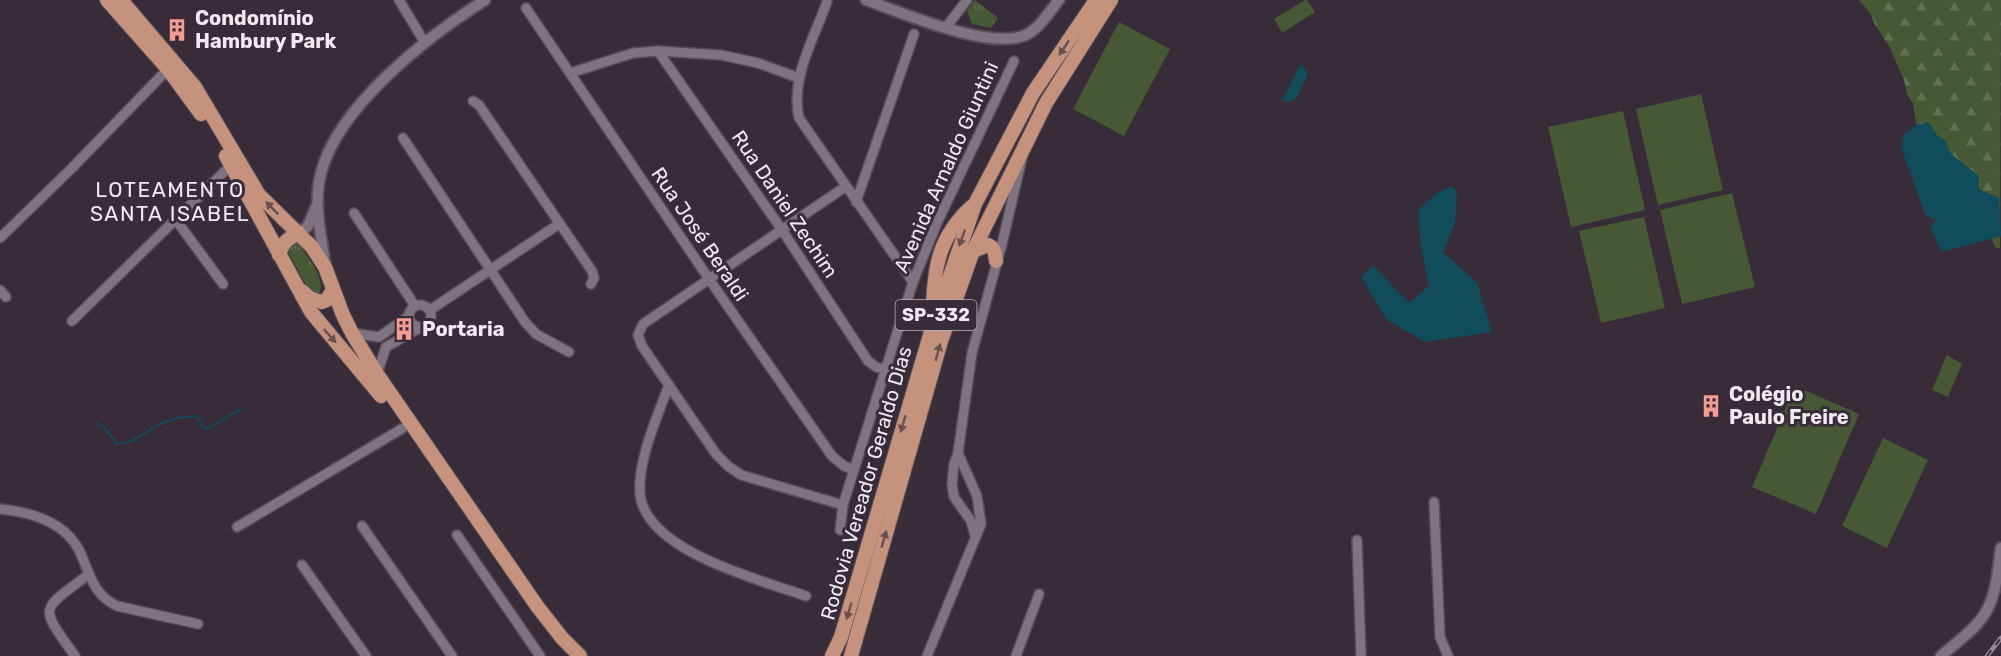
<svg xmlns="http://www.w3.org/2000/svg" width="2001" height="656" font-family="Rubik,sans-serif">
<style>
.grass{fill:url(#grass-tufts)}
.forest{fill:url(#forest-firs)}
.pitch{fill:#465834}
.water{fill:#104c5a}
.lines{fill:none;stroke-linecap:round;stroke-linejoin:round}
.stream{stroke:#104c5a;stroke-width:2}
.minor-casing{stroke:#564b57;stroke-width:12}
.tertiary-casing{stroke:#564b57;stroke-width:14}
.primary-casing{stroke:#564b57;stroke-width:16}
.minor{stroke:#807381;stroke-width:9}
.tertiary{stroke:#807381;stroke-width:10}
.primary{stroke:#c4927d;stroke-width:14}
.rail-casing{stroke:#968c97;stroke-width:4.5}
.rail{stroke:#382c39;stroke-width:2;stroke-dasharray:7;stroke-linecap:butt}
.oneway{fill:#695051}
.labels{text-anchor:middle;stroke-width:6;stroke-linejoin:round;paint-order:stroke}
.shield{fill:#382c39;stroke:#bab0ba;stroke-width:1.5}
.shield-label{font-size:18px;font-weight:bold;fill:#f1e9f2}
.poi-label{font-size:20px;font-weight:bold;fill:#f1e9f2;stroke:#382c39;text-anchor:start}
.street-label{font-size:20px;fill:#f1e9f2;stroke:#382c39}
.neighbourhood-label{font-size:21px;letter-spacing:1.5px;fill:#f1e9f2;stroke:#382c39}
</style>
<defs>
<pattern id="grass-tufts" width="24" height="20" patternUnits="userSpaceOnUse" patternTransform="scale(1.5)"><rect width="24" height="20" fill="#465834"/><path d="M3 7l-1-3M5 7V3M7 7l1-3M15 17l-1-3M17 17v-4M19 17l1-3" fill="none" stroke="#617052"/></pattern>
<pattern id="forest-firs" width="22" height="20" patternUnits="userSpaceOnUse" patternTransform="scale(1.5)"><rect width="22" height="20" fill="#465834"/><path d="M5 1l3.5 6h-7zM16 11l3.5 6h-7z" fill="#617052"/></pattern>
</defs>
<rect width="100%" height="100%" fill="#382c39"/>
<!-- grass -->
<g class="grass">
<polygon points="975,0 998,18 991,28 972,24 967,11"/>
<path d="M297 242C306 255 329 281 318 295L309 290 286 249 291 243Z"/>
</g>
<!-- forest -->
<polygon class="forest" points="1859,0 2001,0 2000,248 1996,248 1993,243 1990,225 1917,129 1913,104 1907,94 1904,80 1889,46 1875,25 1870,13"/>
<!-- pitch -->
<g class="pitch">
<polygon points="1305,0 1307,0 1315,12 1282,33 1274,19"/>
<polygon points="1119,22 1170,49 1124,136 1073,109"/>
<polygon points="1701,94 1723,190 1658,205 1636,109"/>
<polygon points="1623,111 1645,210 1571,227 1548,127"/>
<polygon points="1732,193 1755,287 1682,304 1660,210"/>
<polygon points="1644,217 1665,308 1601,323 1579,231"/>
<polygon points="1947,355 1962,364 1948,397 1932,390"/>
<polygon points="1795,386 1859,414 1816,514 1752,487"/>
<polygon points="1883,438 1928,460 1887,548 1842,526"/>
</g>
<!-- water -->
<g class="water">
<polygon points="1301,64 1308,73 1296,99 1288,102 1282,100"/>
<polygon points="1928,122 1937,135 1945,140 1951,154 1979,176 1979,189 1999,198 2001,236 1942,252 1930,228 1936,221 1925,214 1901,147 1904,134 1917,125"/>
<polygon points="1451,186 1457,191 1455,223 1443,252 1477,283 1492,332 1425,342 1387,320 1361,277 1373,265 1409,303 1429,286 1421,248 1418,210 1436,194"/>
</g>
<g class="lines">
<!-- stream -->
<path class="stream" d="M95 422 105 428 117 444C135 443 144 432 160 424 171 419 184 416 197 416L202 426 207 429 242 408"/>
<!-- minor casing -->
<g class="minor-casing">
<g id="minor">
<polyline points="399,0 425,43"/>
<path d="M827 2C814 38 790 79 799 118L913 282"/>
<polyline points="526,8 709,279 832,456 844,466 854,470"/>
<polyline points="946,27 967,0"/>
<polyline points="658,51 782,230 868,361 876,367 887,370"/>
<polyline points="570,73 633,53 658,51 721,55 758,63 799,78"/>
<polyline points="473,101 479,105 592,271 594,278 591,284"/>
<polyline points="403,138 525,322 536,334 569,352"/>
<polyline points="856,202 914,34"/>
<polyline points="354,213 415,306"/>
<polyline points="176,220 223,284"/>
<polyline points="0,238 72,168 168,69"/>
<polyline points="0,290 6,297"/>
<circle cx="420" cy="316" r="11"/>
<polyline points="430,310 559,224"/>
<polyline points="72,321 231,165"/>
<polyline points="352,333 379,337 409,316"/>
<polyline points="377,374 386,347 421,327"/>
<path d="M669 385C658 414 634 469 641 500 654 553 760 580 806 596"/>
<polyline points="1434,502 1440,637 1448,656"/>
<polyline points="843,505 741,475 728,466 716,454 642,346 638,335 643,324 845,187"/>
<path d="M0 509C30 512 64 521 79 550 90 573 92 594 117 606L198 624"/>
<polyline points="362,526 452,656"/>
<polyline points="237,527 403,428"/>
<polyline points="840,530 843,505 913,282 936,225 1014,61"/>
<polyline points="457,535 540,656"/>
<polyline points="975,535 971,521 954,497 952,484 954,464 958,453 972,353 1002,244 1022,158"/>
<polyline points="1357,540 1361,656"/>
<polyline points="302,565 366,656"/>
<path d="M75 656C39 605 39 612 89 574"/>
<polyline points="927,656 981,524 977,496 958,453"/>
<polyline points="1016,656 1039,594"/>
</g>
</g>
<!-- tertiary casing -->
<g class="tertiary-casing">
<g id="tertiary">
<path d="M866 0C903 13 986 49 1023 36 1038 31 1049 12 1059 0"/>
<polyline points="299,233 308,226 316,207"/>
<path d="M325 264C321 234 313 204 321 173 338 106 428 36 485 0"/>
<path d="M1941 656C1957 642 1979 627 1988 608 1997 590 1998 568 2001 548"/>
</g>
</g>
<!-- primary casing -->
<g class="primary-casing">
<g id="primary">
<polyline points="107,0 168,69 201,114"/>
<polyline points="121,0 195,87 259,195 312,247 325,267 343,315 352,333 377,374 537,606 562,638 580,656"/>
<polyline points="226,156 311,312 381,396"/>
<path d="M973 251 988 245C995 248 995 253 996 261"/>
<path d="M279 255C283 242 287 239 299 233"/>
<polyline points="302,291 310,298 321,302 327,300 333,289"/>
<path d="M933 309C934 266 939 237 971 207"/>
<polyline points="832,656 841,637 933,325 975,204 1033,93 1096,0"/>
<polyline points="851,656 941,341 973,251 1046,103 1111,0"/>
</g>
</g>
<!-- minor -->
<use href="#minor" class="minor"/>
<!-- tertiary -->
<use href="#tertiary" class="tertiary"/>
<!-- primary -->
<use href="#primary" class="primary"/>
<!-- rail casing -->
<g class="rail-casing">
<polyline id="rail" points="1987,656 2001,638"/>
</g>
<!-- rail -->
<use href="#rail" class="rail"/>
</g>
<!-- one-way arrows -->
<defs><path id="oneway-solid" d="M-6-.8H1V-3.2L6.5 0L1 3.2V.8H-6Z" transform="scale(1.5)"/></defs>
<g class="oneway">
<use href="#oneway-solid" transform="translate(1064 48) rotate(124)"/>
<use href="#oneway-solid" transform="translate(272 208) rotate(-135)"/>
<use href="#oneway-solid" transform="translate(962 238) rotate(110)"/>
<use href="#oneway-solid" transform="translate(330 336) rotate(48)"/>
<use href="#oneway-solid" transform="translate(938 352) rotate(-75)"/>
<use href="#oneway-solid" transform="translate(903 424) rotate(106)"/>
<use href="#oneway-solid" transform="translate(884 539) rotate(-74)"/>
<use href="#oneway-solid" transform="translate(849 611) rotate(106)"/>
</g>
<!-- icons -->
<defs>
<g id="building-bare" transform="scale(1.8)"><path d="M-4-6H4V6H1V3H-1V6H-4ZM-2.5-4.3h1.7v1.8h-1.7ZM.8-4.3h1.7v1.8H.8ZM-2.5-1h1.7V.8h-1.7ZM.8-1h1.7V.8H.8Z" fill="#f59c95" stroke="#382c39" stroke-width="2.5" paint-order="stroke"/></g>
</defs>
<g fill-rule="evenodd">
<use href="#building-bare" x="177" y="30"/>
<use href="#building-bare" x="404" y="329"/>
<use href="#building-bare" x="1711" y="406"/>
</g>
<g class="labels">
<!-- shield labels -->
<rect class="shield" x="895.5" y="300" width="81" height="30" rx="4.5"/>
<g class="shield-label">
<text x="936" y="321">SP-332</text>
</g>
<!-- poi labels -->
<g class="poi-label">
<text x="195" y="25">Condomínio<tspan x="195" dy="23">Hambury Park</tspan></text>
<text x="422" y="336">Portaria</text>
<text x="1729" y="401">Colégio<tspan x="1729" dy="23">Paulo Freire</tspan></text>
</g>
<!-- street labels -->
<g class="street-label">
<text transform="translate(946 167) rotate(-66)" y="7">Avenida Arnaldo Giuntini</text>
<text transform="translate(785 204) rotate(56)" y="7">Rua Daniel Zechim</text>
<text transform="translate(700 234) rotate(56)" y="7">Rua José Beraldi</text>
<text transform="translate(866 483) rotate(-74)" y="7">Rodovia Vereador Geraldo Dias</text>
</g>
<!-- neighbourhood labels -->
<g class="neighbourhood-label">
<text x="170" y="197">LOTEAMENTO<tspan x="170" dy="24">SANTA ISABEL</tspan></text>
</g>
</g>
</svg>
